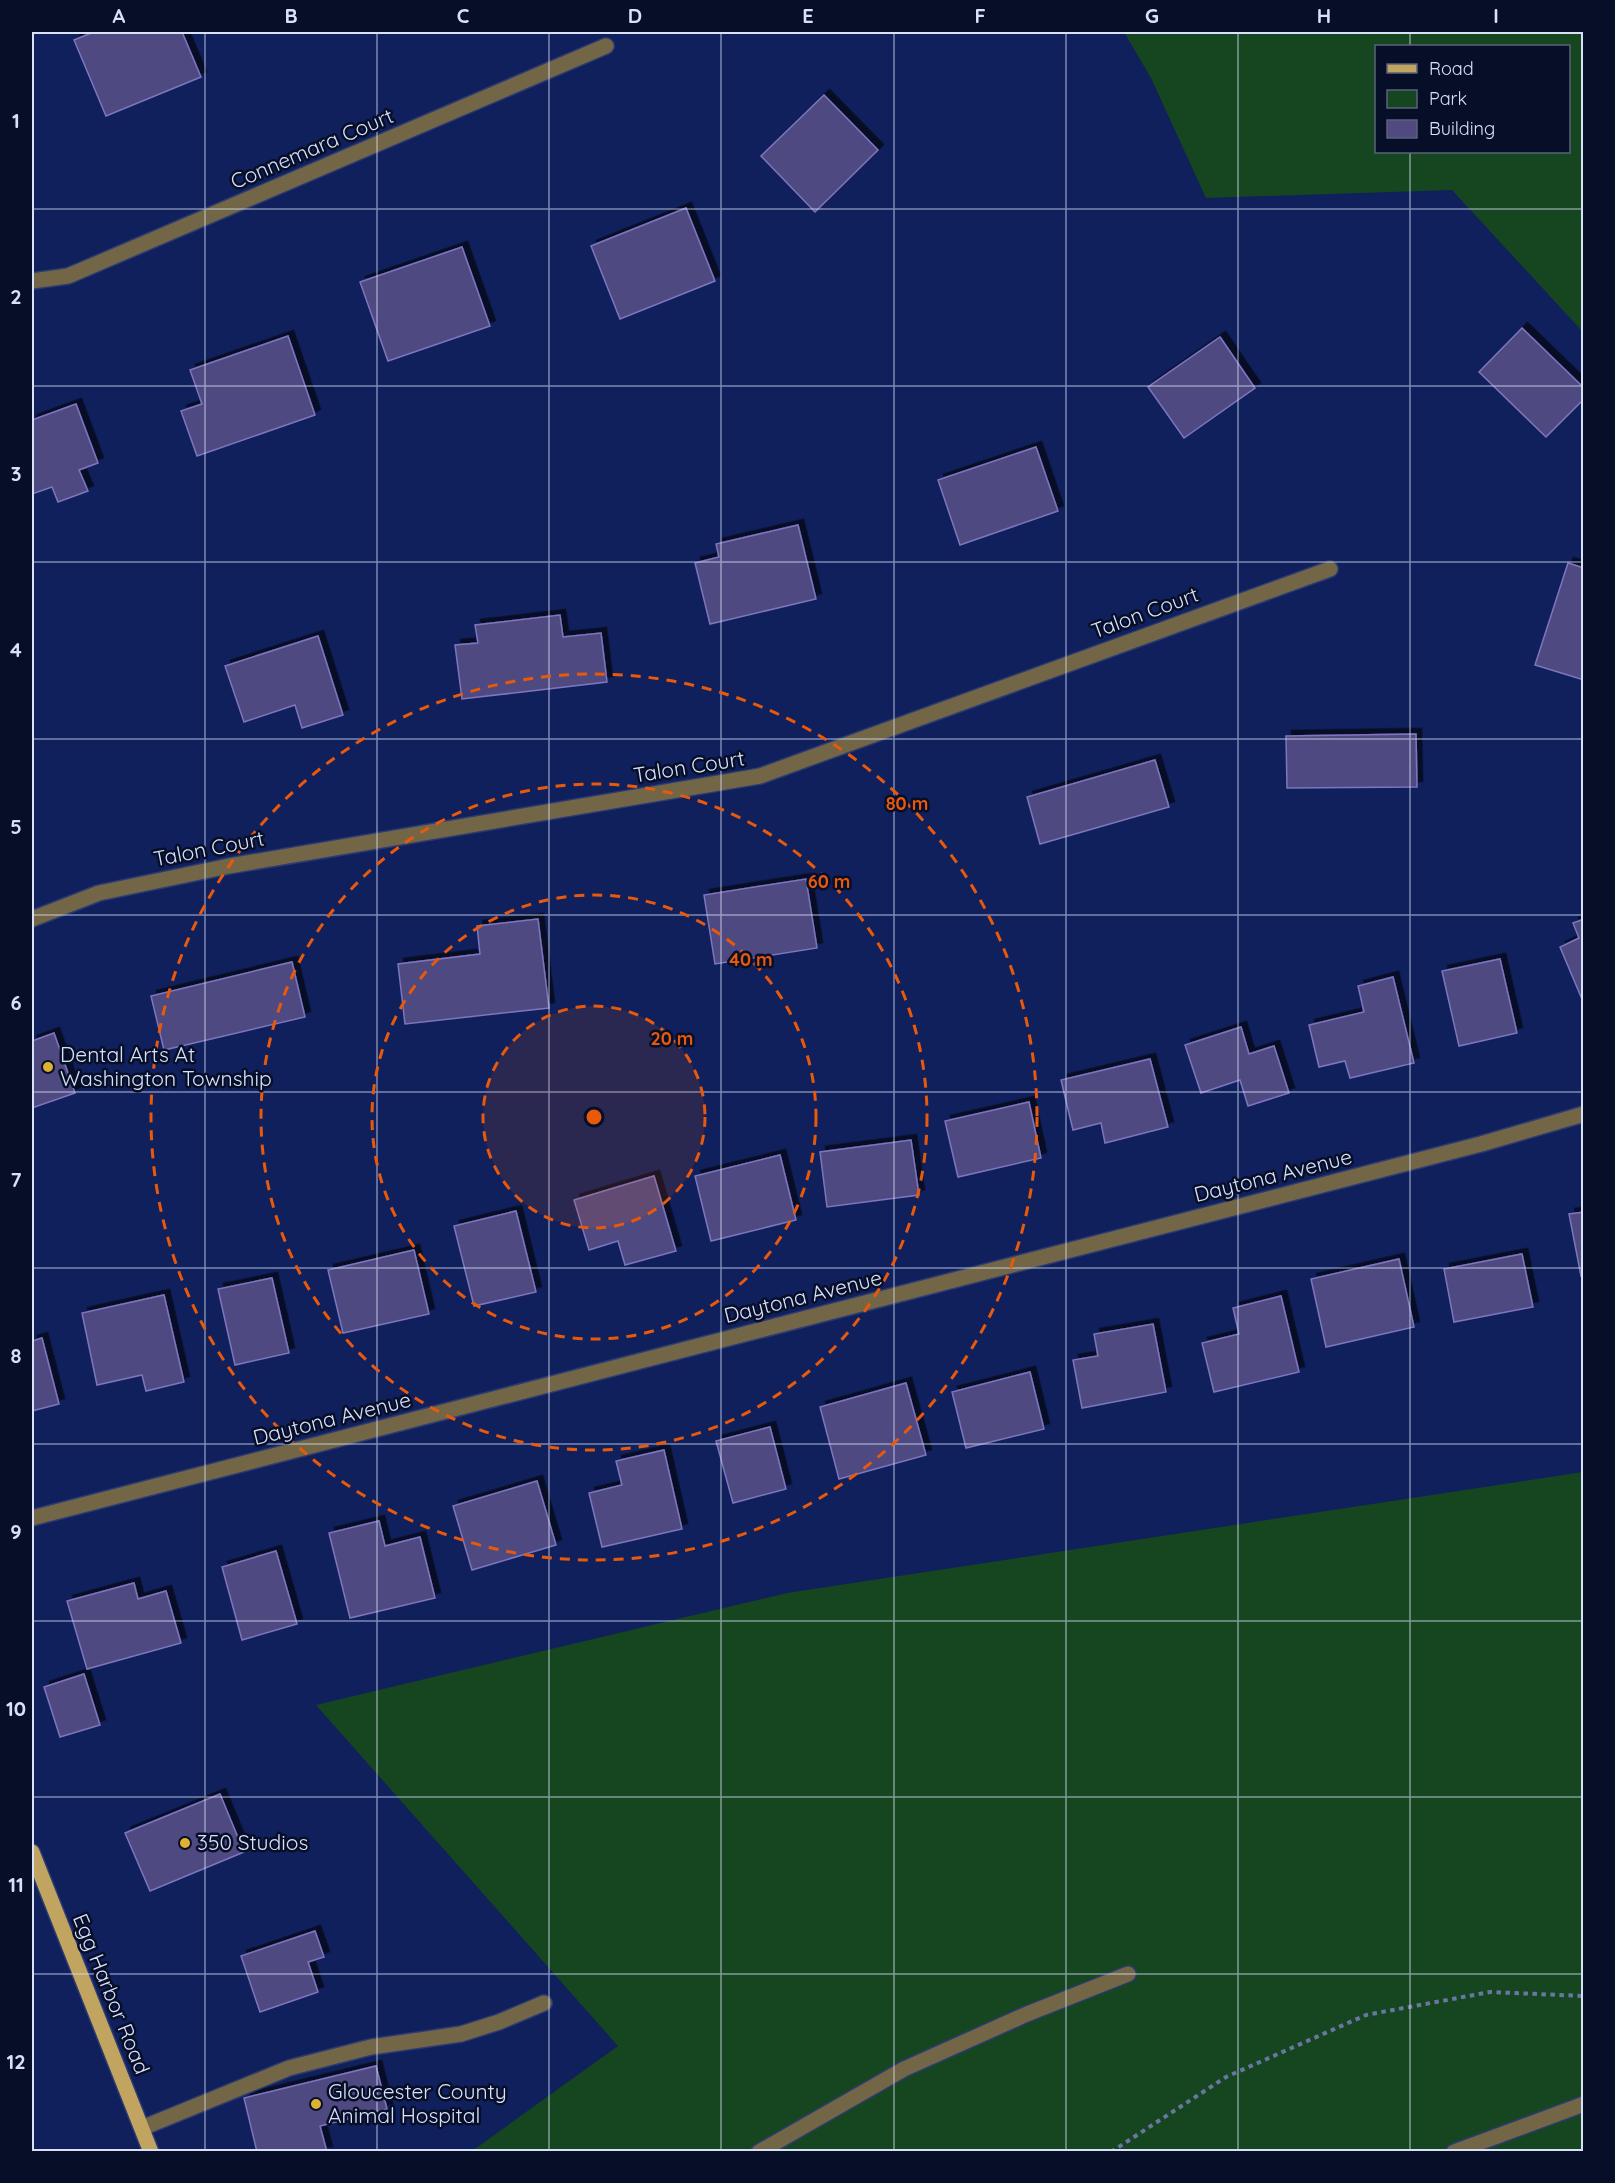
<svg xmlns="http://www.w3.org/2000/svg" width="1615" height="2183" font-family="Quicksand,sans-serif">
<style>
.green{fill:#15461f;fill-rule:evenodd}
.building{fill:#504a81;stroke:#7d75be;stroke-width:1.5;filter:url(#shadow)}
.lines{fill:none;stroke-linecap:round;stroke-linejoin:round}
.minor-casing{stroke:#2c3b72;stroke-width:18}
.major-casing{stroke:#2c3b72;stroke-width:18}
.path{stroke:#6a76a2;stroke-width:4;stroke-dasharray:4.5 4.5;stroke-linecap:butt}
.minor{stroke:#736646;stroke-width:15}
.major{stroke:#c0a460;stroke-width:15}
.grid{fill:none;stroke:#d8e1f8;stroke-width:1.5;stroke-opacity:0.55}
.ring{fill:none;stroke:#e8590c;stroke-width:3;stroke-dasharray:10 8}
.poi-dot{fill:#deb133;stroke:#060e28;stroke-width:2}
.labels{text-anchor:middle;stroke-width:5;stroke-linejoin:round;paint-order:stroke}
.street-label{font-size:21px;fill:#d8e1f8;stroke:#060e28}
.poi-label{font-size:21px;fill:#d8e1f8;stroke:#060e28;text-anchor:start}
.centre{fill:#e8590c;stroke:#060e28;stroke-width:3}
.ring-label{font-size:18px;text-anchor:middle;font-weight:bold;fill:#e8590c;stroke:#060e28;stroke-width:5;stroke-linejoin:round;paint-order:stroke}
.neatline{fill:none;stroke:#d8e1f8;stroke-width:2}
.grid-label{font-size:20px;text-anchor:middle;font-weight:bold;fill:#d8e1f8}
</style>
<defs>
<filter id="shadow"><feDropShadow dx="5.5" dy="-5.5" stdDeviation="0" flood-color="#0009"/></filter>
</defs>
<rect width="100%" height="100%" fill="#10205c"/>
<!-- green -->
<g class="green">
<path d="M1124 32H1582L1583 332 1452 190 1206 198 1151 78ZM1568 46V152H1376V46Z"/>
<polygon points="1583,1472 1583,2151 472,2151 618,2046 316,1705 787,1593"/>
</g>
<!-- building -->
<g class="building">
<polygon points="94,32 182,32 201,77 106,116 74,40"/>
<polygon points="824,95 878,150 815,212 761,156"/>
<polygon points="686,208 715,281 620,319 591,246"/>
<polygon points="462,247 490,326 388,361 360,282"/>
<polygon points="1522,328 1584,388 1584,399 1546,437 1479,372"/>
<polygon points="288,336 315,415 197,456 181,411 202,404 190,370"/>
<polygon points="1220,337 1255,388 1184,438 1148,387"/>
<polygon points="76,404 98,463 79,470 88,491 58,502 52,487 32,494 32,420"/>
<polygon points="1036,447 1058,511 960,545 938,480"/>
<polygon points="798,525 816,599 710,624 695,563 719,557 716,544"/>
<polygon points="1568,563 1584,568 1584,680 1535,665"/>
<polygon points="560,615 563,637 601,633 607,682 462,699 455,645 478,643 475,625"/>
<polygon points="318,636 343,715 302,728 295,705 244,722 225,666"/>
<polygon points="1416,734 1417,787 1287,788 1286,736"/>
<polygon points="1155,760 1169,807 1040,844 1027,797"/>
<polygon points="806,879 817,948 715,964 704,895"/>
<polygon points="538,919 549,1008 405,1024 398,964 480,954 477,926"/>
<polygon points="1584,919 1584,1004 1560,947 1579,938 1573,923"/>
<polygon points="1500,959 1517,1033 1459,1046 1442,971"/>
<polygon points="292,962 305,1017 164,1050 151,996"/>
<polygon points="1393,977 1414,1063 1350,1078 1345,1061 1319,1067 1309,1025 1364,1012 1358,986"/>
<polygon points="1241,1027 1249,1054 1274,1046 1289,1093 1248,1106 1240,1080 1201,1093 1185,1045"/>
<polygon points="54,1033 75,1093 32,1108 32,1041"/>
<polygon points="1150,1059 1168,1127 1105,1143 1101,1123 1073,1130 1061,1080"/>
<polygon points="1029,1102 1041,1158 958,1177 945,1121"/>
<polygon points="911,1140 919,1195 827,1207 820,1152"/>
<polygon points="780,1155 796,1220 711,1241 695,1176"/>
<polygon points="654,1176 676,1251 625,1265 618,1241 589,1250 574,1200"/>
<polygon points="516,1211 536,1292 474,1306 454,1226"/>
<polygon points="1584,1212 1584,1275 1581,1276 1569,1214"/>
<polygon points="414,1250 429,1314 343,1333 328,1270"/>
<polygon points="1522,1254 1533,1307 1454,1322 1444,1269"/>
<polygon points="1399,1259 1414,1327 1326,1347 1311,1279"/>
<polygon points="272,1278 289,1353 235,1365 218,1289"/>
<polygon points="164,1295 184,1382 146,1391 142,1375 97,1385 82,1313"/>
<polygon points="1281,1296 1299,1372 1214,1392 1202,1343 1239,1334 1233,1308"/>
<polygon points="1153,1324 1166,1392 1082,1408 1073,1360 1098,1356 1094,1334"/>
<polygon points="42,1338 59,1404 32,1411 32,1341"/>
<polygon points="1030,1372 1044,1429 966,1448 952,1392"/>
<polygon points="906,1383 926,1455 839,1479 820,1407"/>
<polygon points="770,1427 786,1489 733,1503 716,1441"/>
<polygon points="664,1450 682,1529 602,1547 589,1493 622,1485 616,1461"/>
<polygon points="537,1481 556,1545 472,1570 453,1506"/>
<polygon points="379,1521 385,1546 420,1537 435,1598 350,1618 329,1533"/>
<polygon points="276,1551 297,1624 242,1640 222,1567"/>
<polygon points="134,1583 138,1599 166,1591 181,1643 87,1669 67,1601"/>
<polygon points="84,1674 100,1725 60,1737 44,1687"/>
<polygon points="220,1794 244,1852 150,1891 125,1833"/>
<polygon points="315,1931 324,1957 308,1962 318,1992 260,2012 241,1956"/>
<polygon points="376,2066 387,2109 320,2126 327,2152 257,2152 244,2098"/>
</g>
<g class="lines">
<!-- minor casing -->
<g class="minor-casing">
<g id="minor">
<polyline points="32,281 68,276 606,46"/>
<polyline points="32,919 99,893 229,866 760,776 1330,569"/>
<polyline points="32,1518 1481,1144 1584,1114"/>
<polyline points="142,2128 289,2068 371,2047 461,2034 499,2022 544,2003"/>
<polyline points="759,2152 904,2069 1027,2014 1128,1974"/>
<polyline points="1454,2152 1584,2104"/>
</g>
</g>
<!-- major casing -->
<g class="major-casing">
<polyline id="major" points="32,1852 151,2152"/>
</g>
<!-- path -->
<polyline class="path" points="1111,2152 1226,2077 1366,2015 1490,1992 1584,1996"/>
<!-- minor -->
<use href="#minor" class="minor"/>
<!-- major -->
<use href="#major" class="major"/>
</g>
<!-- grid -->
<path class="grid" d="M205 32V2152M377 32V2152M549 32V2152M721 32V2152M894 32V2152M1066 32V2152M1238 32V2152M1410 32V46M1410 152V2152M32 209H1584M32 386H1584M32 562H1584M32 739H1584M32 915H1584M32 1092H1584M32 1268H1584M32 1444H1584M32 1621H1584M32 1797H1584M32 1974H1584"/>
<!-- distance rings -->
<circle cx="594" cy="1117" r="111" fill="#e8590c" fill-opacity=".12"/>
<g class="ring">
<circle cx="594" cy="1117" r="111"/>
<circle cx="594" cy="1117" r="222"/>
<circle cx="594" cy="1117" r="333"/>
<circle cx="594" cy="1117" r="443"/>
</g>
<!-- markers -->
<g class="poi-dot">
<circle cx="48" cy="1067" r="6"/>
<circle cx="185" cy="1843" r="6"/>
<circle cx="316" cy="2104" r="6"/>
</g>
<g class="labels">
<!-- street labels -->
<g class="street-label">
<text transform="translate(312 149) rotate(-23)" y="7">Connemara Court</text>
<text transform="translate(1145 613) rotate(-20)" y="7">Talon Court</text>
<text transform="translate(689 767) rotate(-9)" y="7">Talon Court</text>
<text transform="translate(209 849) rotate(-11)" y="7">Talon Court</text>
<text transform="translate(1273 1176) rotate(-14)" y="7">Daytona Avenue</text>
<text transform="translate(803 1297) rotate(-14)" y="7">Daytona Avenue</text>
<text transform="translate(332 1419) rotate(-14)" y="7">Daytona Avenue</text>
<text transform="translate(111 1994) rotate(68)" y="7">Egg Harbor Road</text>
</g>
<!-- poi labels -->
<g class="poi-label">
<text x="60" y="1062">Dental Arts At<tspan x="60" dy="24">Washington Township</tspan></text>
<text x="197" y="1850">350 Studios</text>
<text x="328" y="2099">Gloucester County<tspan x="328" dy="24">Animal Hospital</tspan></text>
</g>
</g>
<circle cx="594" cy="1117" r="9" class="centre"/>
<g class="ring-label">
<text x="907" y="810">80 m</text>
<text x="829" y="888">60 m</text>
<text x="751" y="966">40 m</text>
<text x="672" y="1045">20 m</text>
</g>
<!-- border -->
<rect width="1615" height="2183" fill="none" stroke="#060e28" stroke-width="66"/>
<!-- legend -->
<rect x="1375" y="45" width="195" height="108" fill="#060e28" stroke="#5a627b" stroke-width="1.5"/>
<rect x="1387" y="64" width="30" height="9" fill="#c0a460" stroke="#5a627b" stroke-width="1.5"/>
<text x="1429" y="75" font-size="18" fill="#d8e1f8">Road</text>
<rect x="1387" y="90" width="30" height="18" fill="#15461f" stroke="#5a627b" stroke-width="1.5"/>
<text x="1429" y="105" font-size="18" fill="#d8e1f8">Park</text>
<rect x="1387" y="120" width="30" height="18" fill="#504a81" stroke="#5a627b" stroke-width="1.5"/>
<text x="1429" y="135" font-size="18" fill="#d8e1f8">Building</text>
<rect x="33" y="33" width="1549" height="2117" class="neatline"/>
<g class="grid-label">
<text x="119" y="23">A</text>
<text x="291" y="23">B</text>
<text x="463" y="23">C</text>
<text x="635" y="23">D</text>
<text x="808" y="23">E</text>
<text x="980" y="23">F</text>
<text x="1152" y="23">G</text>
<text x="1324" y="23">H</text>
<text x="1496" y="23">I</text>
<text x="16" y="128">1</text>
<text x="16" y="304">2</text>
<text x="16" y="481">3</text>
<text x="16" y="657">4</text>
<text x="16" y="834">5</text>
<text x="16" y="1010">6</text>
<text x="16" y="1187">7</text>
<text x="16" y="1363">8</text>
<text x="16" y="1539">9</text>
<text x="16" y="1716">10</text>
<text x="16" y="1892">11</text>
<text x="16" y="2069">12</text>
</g>
</svg>
